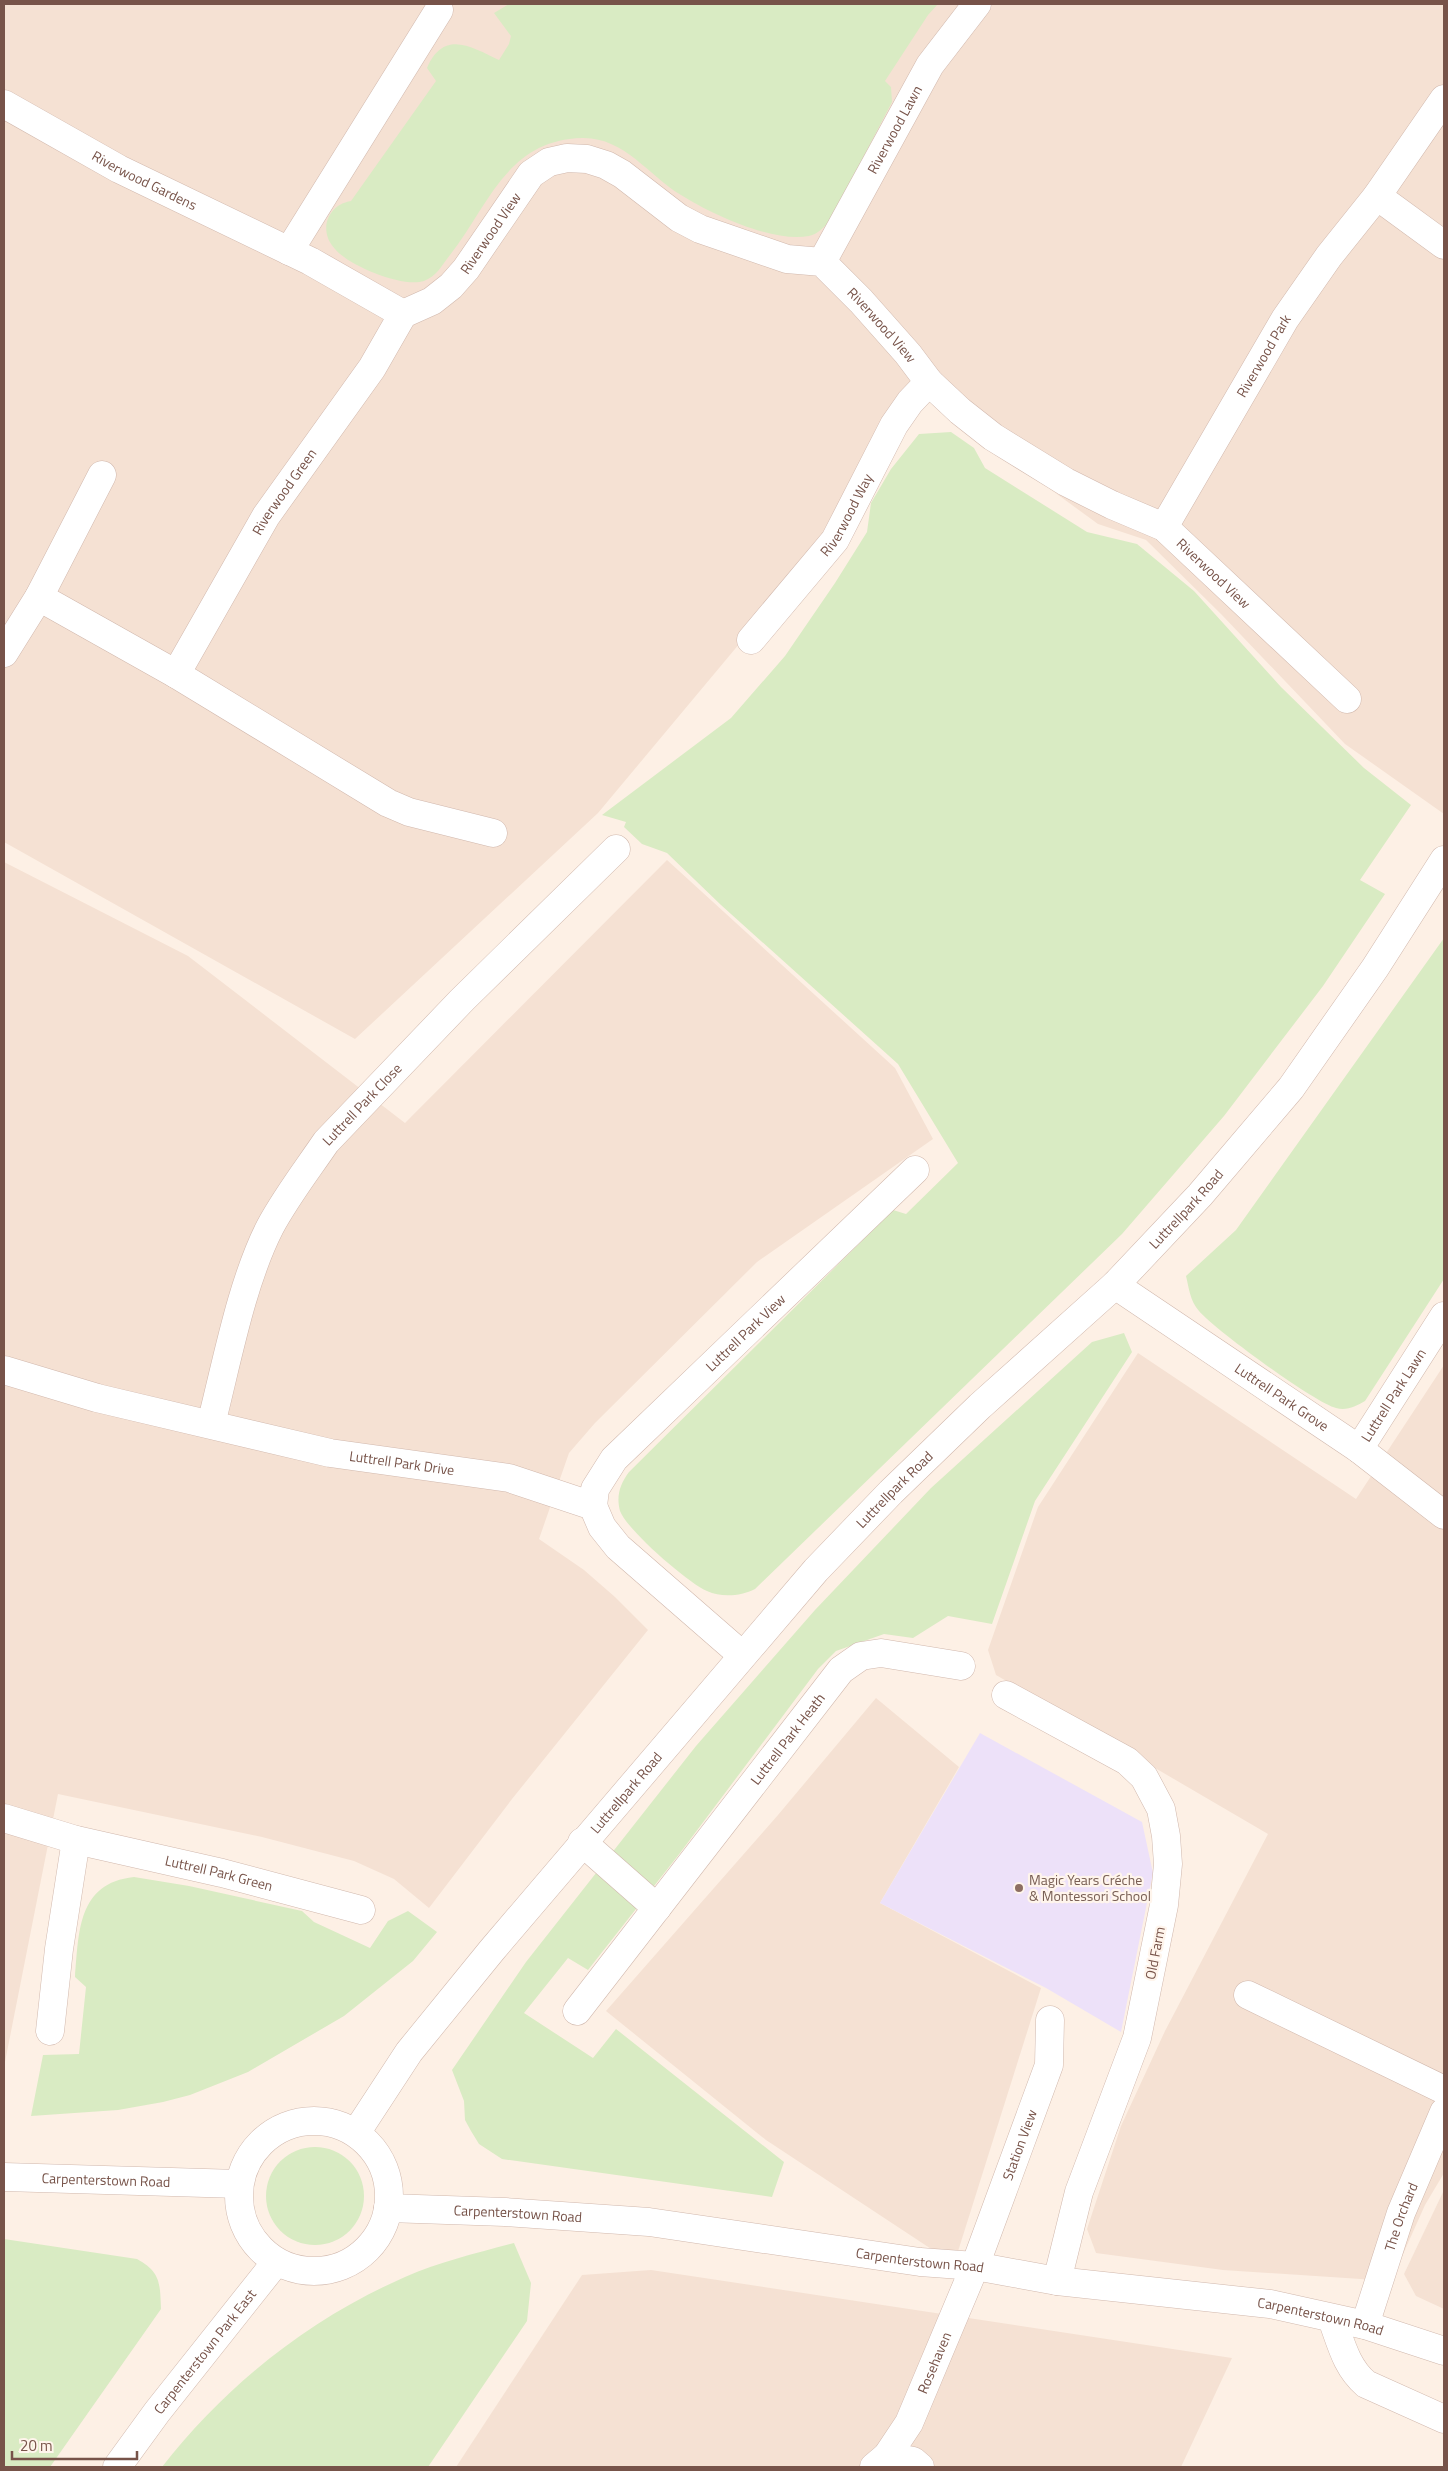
<svg xmlns="http://www.w3.org/2000/svg" width="1448" height="2471" font-family="'Titillium Web',sans-serif">
<style>
.residential{fill:#f5e1d3}
.education{fill:#ede1f9}
.green{fill:#d9ebc3}
.lines{fill:none;stroke-linecap:round;stroke-linejoin:round}
.minor-casing{stroke:#d1b8ad;stroke-width:29}
.minor{stroke:#fff;stroke-width:28}
.education-dot{fill:#8d6e63;stroke:#fff5ec;stroke-width:2}
.labels{text-anchor:middle;stroke-width:4.5;stroke-linejoin:round;paint-order:stroke}
.street-label{font-size:14px;fill:#775349;stroke:#fff5ec}
.education-label{font-size:14px;fill:#785e54;stroke:#fff5ec;text-anchor:start}
</style>
<rect width="100%" height="100%" fill="#fdf0e5"/>
<!-- residential -->
<g class="residential">
<polygon points="4,4 1444,4 1444,814 1345,744 1221,614 1146,540 1098,524 1050,489 939,385 831,534 598,813 355,1039 4,842"/>
<polygon points="667,860 895,1068 933,1139 757,1262 595,1423 569,1453 539,1539 584,1570 615,1597 648,1630 512,1799 429,1908 394,1879 354,1861 262,1837 58,1794 4,2067 4,862 188,956 405,1123"/>
<polygon points="1138,1353 1356,1499 1444,1365 1444,2173 1425,2205 1391,2281 1223,2270 1096,2253 1087,2229 1121,2126 1165,2031 1268,1834 996,1675 988,1650 1038,1507"/>
<polygon points="876,1698 959,1767 880,1903 1041,1988 954,2264 766,2140 606,2011 778,1815"/>
<polygon points="1444,2190 1444,2309 1416,2296 1404,2274"/>
<polygon points="651,2270 1232,2358 1181,2467 456,2467 582,2275"/>
</g>
<!-- education -->
<polygon class="education" points="980,1733 1142,1822 1153,1873 1121,2032 1046,1988 880,1903"/>
<!-- green -->
<g class="green">
<path d="M509 4H938L928 15 885 81 891 87 892 102 830 221C824 227 818 234 809 236 773 243 711 214 681 195 648 175 624 137 582 138 507 140 489 205 450 255 442 265 437 276 424 281 403 288 349 266 335 249 318 231 327 205 351 201L436 81 427 68C444 28 473 48 499 60L509 44 511 36 494 13Z"/>
<path d="M951 432 974 448 985 468 1087 532 1137 544 1194 591 1281 687 1364 768 1411 805 1360 880 1385 894 1323 986 1224 1116 1122 1234 755 1589C741 1596 722 1598 707 1591 688 1583 627 1530 620 1511 616 1496 620 1484 629 1472L893 1210 906 1214 958 1163 898 1064 721 905 667 853 642 844 624 827 626 822 602 815 731 718 785 656 835 583 867 532 871 503 891 469 919 434Z"/>
<path d="M1444 938V1279L1365 1401C1356 1406 1347 1411 1336 1408 1315 1403 1214 1329 1199 1311 1190 1301 1189 1288 1186 1276L1236 1230Z"/>
<polygon points="1124,1333 1132,1352 1035,1501 992,1624 948,1616 913,1638 884,1634 836,1651 818,1669 680,1853 588,1970 568,1958 524,2013 593,2058 616,2029 784,2162 772,2197 502,2159 479,2144 471,2131 465,2120 464,2101 452,2070 526,1962 696,1746 815,1610 931,1488 1092,1342"/>
<path d="M134 1877 189 1886 302 1911 314 1922 370 1948 388 1921 408 1911 437 1932 413 1961 344 2016 248 2072 190 2095 163 2102 118 2110 31 2116 43 2055 79 2054 86 1987 75 1977C79 1933 77 1883 134 1877Z"/>
<circle cx="315" cy="2196" r="49"/>
<path d="M4 2239 137 2259C161 2272 160 2284 161 2309L50 2467H4Z"/>
<path d="M514 2243 531 2283 527 2321 428 2467H162C226 2385 309 2319 405 2277 439 2262 477 2253 514 2243Z"/>
</g>
<g class="lines">
<!-- minor casing -->
<g class="minor-casing">
<g id="minor">
<path id="s1" d="M4 104 119 169 310 261 403 314"/>
<polyline points="1377,196 1444,245"/>
<polyline points="289,251 439,10"/>
<path id="s2" d="M822 262 930 65 977 4"/>
<path id="s3" d="M403 314 432 301 451 286 466 269 531 174 549 162 567 158 587 159 606 165 622 174 679 218 700 229 787 259 822 262 861 301 908 354 929 382 960 411 993 437 1066 482 1112 505 1164 527 1347 699"/>
<path id="s4" d="M1164 527 1285 319 1329 256 1377 196 1444 99"/>
<polyline points="39,597 176,674 388,803 409,812 493,833"/>
<path id="s5" d="M751 640 835 540 894 425 910 402 929 382"/>
<polyline points="4,653 39,597 102,475"/>
<path id="s6" d="M176 674 266 516 372 368 403 314"/>
<path id="s7" d="M1115 1285 1359 1449 1444 1515"/>
<path id="s8" d="M4 1370 97 1398 330 1453 509 1478 593 1506 602 1527 618 1547 742 1655"/>
<path id="s9" d="M211 1424C227 1362 241 1284 270 1227 286 1197 307 1170 326 1142L462 1000 616 849"/>
<path id="s10" d="M1359 1449 1444 1316"/>
<path id="s11" d="M593 1506 595 1489 614 1459 915 1170"/>
<polyline points="1006,1695 1127,1761 1144,1777 1161,1809 1166,1836 1168,1864 1164,1905 1137,2038 1079,2192 1057,2281"/>
<path id="s12" d="M4 1818 76 1840 222 1873 361 1910"/>
<polyline points="582,1842 657,1908"/>
<polyline points="1248,1995 1444,2090"/>
<path id="s13" d="M577 2011 841 1670 861 1656 881 1653 961 1666"/>
<polyline points="50,2031 59,1949 76,1840"/>
<circle cx="314" cy="2196" r="75"/>
<path id="s14" d="M356 2133 409 2052 492 1950 816 1570 891 1492 980 1406 1115 1285 1200 1195 1291 1088 1375 968 1444 860"/>
<path id="s15" d="M4 2177 239 2184"/>
<path id="s16" d="M388 2208 505 2212 649 2222 920 2262 975 2266 1057 2281 1270 2304 1365 2325 1444 2351"/>
<path d="M1332 2319C1341 2343 1346 2367 1366 2384L1444 2419"/>
<path id="s17" d="M1365 2325 1401 2213 1444 2112"/>
<polyline points="887,2456 913,2461 920,2467"/>
<path id="s18" d="M117 2467 157 2412 276 2262"/>
<path id="s19" d="M874 2467 887 2456 909 2423 975 2266 1049 2065 1050 2020"/>
</g>
</g>
<!-- minor -->
<use href="#minor" class="minor"/>
</g>
<!-- markers -->
<circle class="education-dot" cx="1019" cy="1888" r="5"/>
<g class="labels">
<!-- street labels -->
<g class="street-label">
<text dy="5" stroke="none"><textPath href="#s2" startOffset="151">Riverwood Lawn</textPath></text>
<text dy="5" stroke="none"><textPath href="#s1" startOffset="160">Riverwood Gardens</textPath></text>
<text dy="5" stroke="none"><textPath href="#s3" startOffset="122">Riverwood View</textPath></text>
<text dy="5" stroke="none"><textPath href="#s3" startOffset="602">Riverwood View</textPath></text>
<text dy="5" stroke="none"><textPath href="#s4" startOffset="198">Riverwood Park</textPath></text>
<text dy="5" stroke="none"><textPath href="#s6" startOffset="212">Riverwood Green</textPath></text>
<text dy="5" stroke="none"><textPath href="#s5" startOffset="158">Riverwood Way</textPath></text>
<text dy="5" stroke="none"><textPath href="#s3" startOffset="1022">Riverwood View</textPath></text>
<text dy="5" stroke="none"><textPath href="#s9" startOffset="360">Luttrell Park Close</textPath></text>
<text dy="5" stroke="none"><textPath href="#s14" startOffset="1245">Luttrellpark Road</textPath></text>
<text dy="5" stroke="none"><textPath href="#s11" startOffset="235">Luttrell Park View</textPath></text>
<text dy="5" stroke="none"><textPath href="#s10" startOffset="64">Luttrell Park Lawn</textPath></text>
<text dy="5" stroke="none"><textPath href="#s7" startOffset="201">Luttrell Park Grove</textPath></text>
<text dy="5" stroke="none"><textPath href="#s8" startOffset="409">Luttrell Park Drive</textPath></text>
<text dy="5" stroke="none"><textPath href="#s14" startOffset="840">Luttrellpark Road</textPath></text>
<text dy="5" stroke="none"><textPath href="#s13" startOffset="344">Luttrell Park Heath</textPath></text>
<text dy="5" stroke="none"><textPath href="#s14" startOffset="435">Luttrellpark Road</textPath></text>
<text dy="5" stroke="none"><textPath href="#s12" startOffset="222">Luttrell Park Green</textPath></text>
<text transform="translate(1155 1953) rotate(-79)" y="5">Old Farm</text>
<text dy="5" stroke="none"><textPath href="#s19" startOffset="356">Station View</textPath></text>
<text dy="5" stroke="none"><textPath href="#s15" startOffset="102">Carpenterstown Road</textPath></text>
<text dy="5" stroke="none"><textPath href="#s16" startOffset="130">Carpenterstown Road</textPath></text>
<text dy="5" stroke="none"><textPath href="#s17" startOffset="114">The Orchard</textPath></text>
<text dy="5" stroke="none"><textPath href="#s16" startOffset="535">Carpenterstown Road</textPath></text>
<text dy="5" stroke="none"><textPath href="#s16" startOffset="940">Carpenterstown Road</textPath></text>
<text dy="5" stroke="none"><textPath href="#s18" startOffset="145">Carpenterstown Park East</textPath></text>
<text dy="5" stroke="none"><textPath href="#s19" startOffset="122">Rosehaven</textPath></text>
</g>
<!-- education labels -->
<g class="education-label">
<text x="1029" y="1885">Magic Years Créche<tspan x="1029" dy="16">&amp; Montessori School</tspan></text>
</g>
</g>
<!-- border -->
<rect width="1448" height="2471" fill="none" stroke="#775349" stroke-width="10"/>
<!-- scale -->
<path d="M12 2451v8h125v-8" fill="none" stroke="#775349" stroke-width="2.5"/>
<text x="20" y="2451" font-size="15" fill="#775349" stroke="#fff5ec" stroke-width="4" paint-order="stroke">20 m</text>
</svg>
